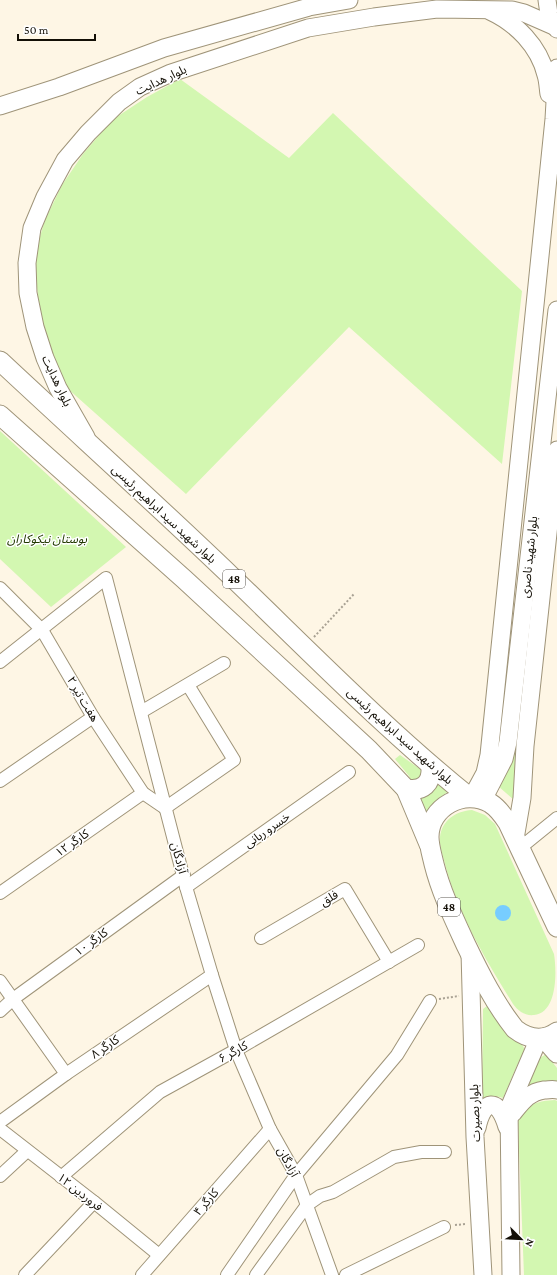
<svg xmlns="http://www.w3.org/2000/svg" width="557" height="1275" font-family="'Crimson Pro','Noto Sans Arabic',serif">
<style>
.green{fill:#d3f7b1}
.water{fill:#77cdff}
.lines{fill:none;stroke-linecap:round;stroke-linejoin:round}
.street-casing{stroke:#9f9479;stroke-width:14}
.secondary-casing{stroke:#9f9479;stroke-width:19}
.primary-casing{stroke:#9f9479;stroke-width:21}
.path{stroke:#a9a294;stroke-width:2;stroke-dasharray:2 2;stroke-linecap:butt}
.street{stroke:#fff;stroke-width:12}
.secondary{stroke:#fff;stroke-width:17}
.primary{stroke:#fff;stroke-width:19}
.labels{text-anchor:middle;stroke-width:3;stroke-linejoin:round;paint-order:stroke}
.shield{fill:#fff;stroke:#5a5751;stroke-width:1}
.shield-label{font-size:11px;font-weight:bold;fill:#130f06}
.street-label{font-size:12px;fill:#130f06;stroke:#fff}
.park-label{font-size:12px;font-style:italic;fill:#223901;stroke:#fff}
</style>
<rect width="100%" height="100%" fill="#fef6e5"/>
<!-- green -->
<g class="green">
<polygon points="180,79 289,158 333,113 522,291 502,464 349,327 186,494 67,388 46,336 38,297 34,256 45,220 62,185 83,154 112,120 147,97"/>
<polygon points="0,431 126,547 51,607 0,559"/>
<polygon points="541,484 514,800 498,786"/>
<polygon points="400,755 450,790 438,799 427,816 409,776 395,759"/>
<path d="M472 810 485 815 495 824 554 954C557 973 557 1013 534 1015 525 1016 518 1011 513 1004 486 960 458 914 445 864 443 855 439 846 440 837 442 820 456 811 472 810Z"/>
<path d="M487 1006 523 1046 526 1052 519 1061 503 1098C494 1095 489 1096 482 1101L483 1009Z"/>
<path d="M546 1054 557 1068V1082C542 1082 535 1083 522 1091L540 1058Z"/>
<path d="M555 1100 557 1101V1275H524L518 1122C525 1104 537 1101 555 1100Z"/>
</g>
<!-- water -->
<circle class="water" cx="503" cy="913" r="8"/>
<g class="lines">
<!-- street casing -->
<g class="street-casing">
<g id="street">
<polyline points="0,588 42,630 93,717 143,793 165,808"/>
<polyline points="0,662 106,578 186,887 212,975 236,1050 270,1129 296,1175 332,1275"/>
<polyline points="141,712 224,663"/>
<polyline points="0,781 93,717"/>
<polyline points="165,808 234,760 188,685"/>
<polyline points="520,848 557,818"/>
<polyline points="186,887 349,772"/>
<polyline points="0,893 143,793"/>
<polyline points="261,938 345,889 389,962"/>
<polyline points="0,981 66,1074"/>
<polyline points="0,1011 13,999 184,875"/>
<polyline points="0,1122 66,1074 212,975"/>
<polyline points="0,1129 94,1202 159,1255"/>
<polyline points="0,1176 27,1151"/>
<polyline points="61,1177 160,1092 236,1050 418,945"/>
<polyline points="25,1275 94,1202"/>
<polyline points="142,1275 270,1129"/>
<polyline points="227,1275 296,1175 397,1055 430,1001"/>
<polyline points="256,1275 307,1205 320,1196 333,1192 394,1157 421,1152 445,1152"/>
<polyline points="346,1275 444,1227"/>
</g>
</g>
<!-- secondary casing -->
<g class="secondary-casing">
<g id="secondary">
<polyline points="547,0 549,14 557,29"/>
<path d="M490 11C516 23 539 46 546 75 548 81 548 88 549 94"/>
<polyline points="0,106 59,87 164,48 309,7 349,0"/>
<polyline points="86,437 58,388 45,358 35,327 28,293 27,263 32,228 45,197 65,160 88,133 119,102 140,87 171,73 308,28 374,17 437,9 512,10 524,13 556,27"/>
<polyline points="487,792 504,759 508,742 557,310"/>
<polyline points="472,797 485,773 489,755 554,119 557,68"/>
<polyline points="515,839 522,798 525,746 557,450"/>
<polyline points="470,952 475,1137 483,1275"/>
<path d="M513 1113C522 1102 529 1092 544 1090 549 1090 552 1089 557 1090"/>
<path d="M477 1128C483 1099 498 1096 507 1127"/>
<polyline points="511,1275 509,1108 539,1038"/>
</g>
</g>
<!-- primary casing -->
<g class="primary-casing">
<g id="primary">
<path d="M0 361C77 433 155 503 231 576 309 651 385 729 469 797"/>
<polyline points="0,415 184,579 369,750 406,789 429,844"/>
<path d="M406 789C423 792 432 783 431 767"/>
<path d="M557 927 508 823C503 815 498 808 490 803 464 788 429 807 429 837 429 846 432 855 434 864 441 892 454 919 466 945 480 974 495 1004 515 1029 528 1039 543 1042 557 1032"/>
<polyline points="544,1038 557,1053"/>
</g>
</g>
<!-- path -->
<g class="path">
<polyline points="314,637 354,594"/>
<polyline points="439,999 459,996"/>
<polyline points="455,1225 466,1224"/>
</g>
<!-- street -->
<use href="#street" class="street"/>
<!-- secondary -->
<use href="#secondary" class="secondary"/>
<!-- primary -->
<use href="#primary" class="primary"/>
</g>
<g class="labels">
<!-- shield labels -->
<g class="shield">
<rect x="223" y="570" width="22" height="18" rx="3"/>
<rect x="438" y="898" width="22" height="18" rx="3"/>
</g>
<g class="shield-label">
<text x="234" y="583">48</text>
<text x="449" y="911">48</text>
</g>
<!-- street labels -->
<g class="street-label">
<text transform="translate(161 80) rotate(-25)" y="4">بلوار هدایت</text>
<text transform="translate(57 381) rotate(65)" y="4">بلوار هدایت</text>
<text transform="translate(164 514) rotate(43)" y="4">بلوار شهید سید ابراهیم رئیسی</text>
<text transform="translate(529 557) rotate(-84)" y="4">بلوار شهید ناصری</text>
<text transform="translate(83 699) rotate(59)" y="4">هفت تیر ۲</text>
<text transform="translate(400 736) rotate(42)" y="4">بلوار شهید سید ابراهیم رئیسی</text>
<text transform="translate(267 830) rotate(-35)" y="4">خسرو ربانی</text>
<text transform="translate(72 843) rotate(-35)" y="4">کارگر ۱۲</text>
<text transform="translate(179 858) rotate(75)" y="4">آزادگان</text>
<text transform="translate(329 898) rotate(-31)" y="4">فلق</text>
<text transform="translate(91 942) rotate(-36)" y="4">کارگر ۱۰</text>
<text transform="translate(105 1047) rotate(-34)" y="4">کارگر ۸</text>
<text transform="translate(233 1052) rotate(-29)" y="4">کارگر ۶</text>
<text transform="translate(475 1113) rotate(-92)" y="4">بلوار بصیرت</text>
<text transform="translate(288 1162) rotate(62)" y="4">آزادگان</text>
<text transform="translate(80 1192) rotate(38)" y="4">۱۲ فروردین</text>
<text transform="translate(206 1202) rotate(-49)" y="4">کارگر ۴</text>
</g>
<!-- park labels -->
<g class="park-label">
<text x="47" y="543">بوستان نیکوکاران</text>
</g>
</g>
<!-- north arrow -->
<g transform="translate(521 1239) rotate(114)" stroke="#ffffff" stroke-width="3" paint-order="stroke">
<path d="M0-3L7 15L0 10L-7 15Z" fill="#130f06"/>
<text y="-6" font-size="11" font-weight="bold" text-anchor="middle" fill="#130f06">N</text>
</g>
<!-- scale -->
<path d="M18 34v6h77v-6" fill="none" stroke="#130f06" stroke-width="2"/>
<text x="24" y="34" font-size="12" fill="#130f06" stroke="#ffffff" stroke-width="3" paint-order="stroke">50 m</text>
</svg>
